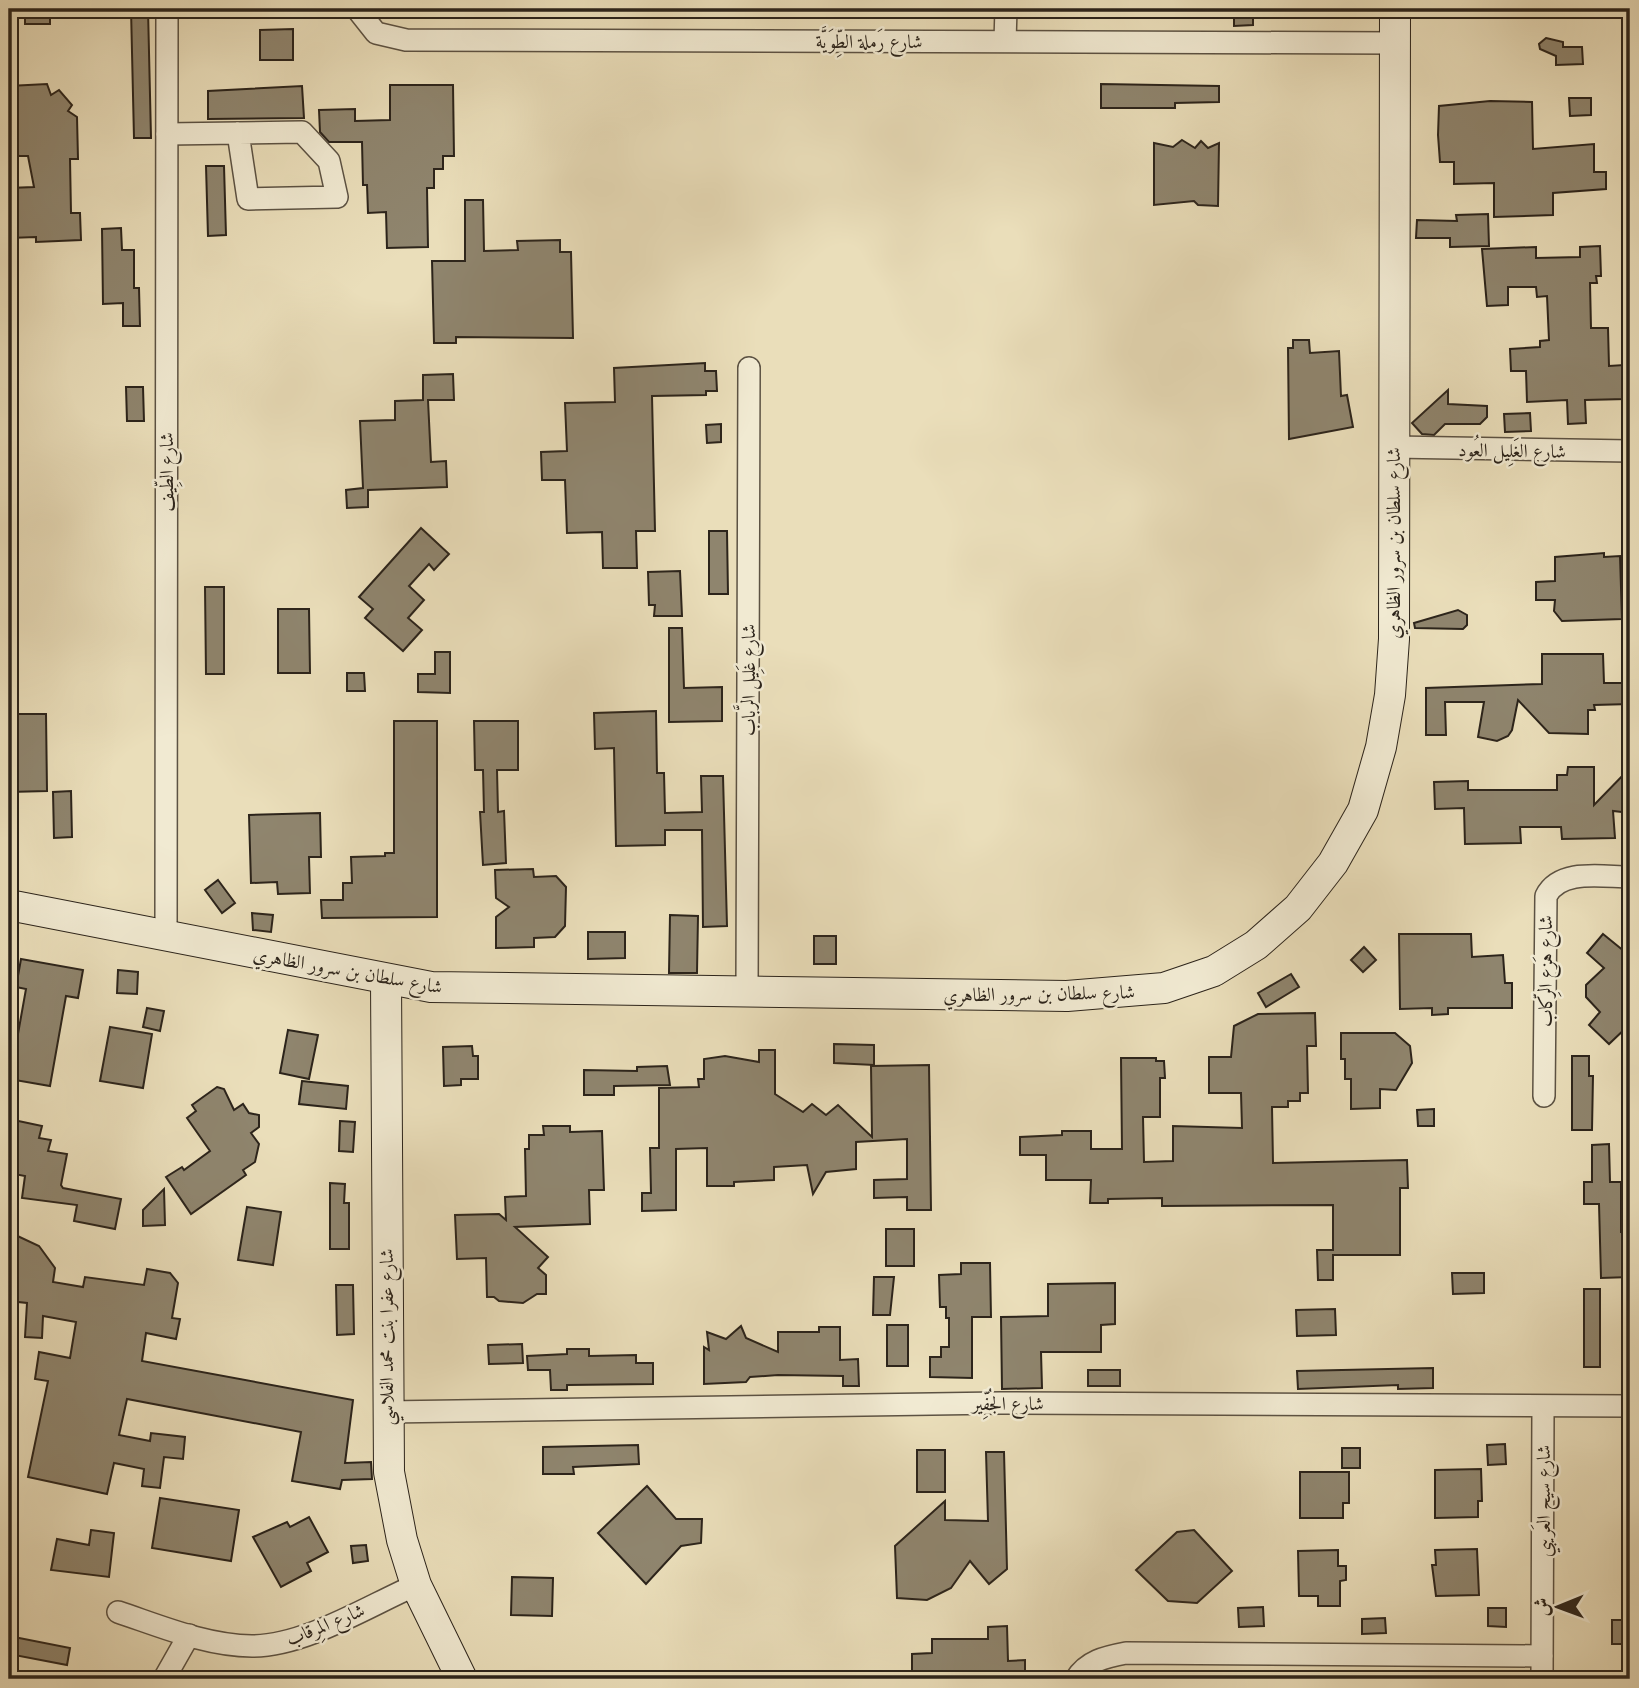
<svg xmlns="http://www.w3.org/2000/svg" width="1639" height="1688" font-family="'Libre Caslon Text',Amiri,serif">
<style>
.building{fill:#8f856e;stroke:#2c241b;stroke-width:2}
.lines{fill:none;stroke-linecap:round;stroke-linejoin:round}
.street-casing{stroke:#5c5243;stroke-width:24}
.secondary-casing{stroke:#2c241b;stroke-width:32}
.street{stroke:#f1ead2;stroke-width:21}
.secondary{stroke:#f1ead2;stroke-width:30}
.labels{text-anchor:middle;stroke-width:5;stroke-linejoin:round;paint-order:stroke}
.street-label{font-size:19px;fill:#2c241b;stroke:#f1ead2}
</style>
<rect width="100%" height="100%" fill="#eadeba"/>
<filter id="stains"><feTurbulence type="fractalNoise" baseFrequency=".00286" numOctaves="4"/><feColorMatrix values="0 0 0 0 .2 0 0 0 0 .09 0 0 0 0 .02 0 0 0 .5 -.17"/></filter>
<radialGradient id="worn" r=".72"><stop offset=".6" stop-color="#630" stop-opacity="0"/><stop offset="1" stop-color="#630" stop-opacity=".3"/></radialGradient>
<!-- building -->
<g class="building">
<rect x="25" y="9" width="25" height="15"/>
<polygon points="131,9 148,9 151,138 134,138"/>
<polygon points="1234,9 1253,9 1253,25 1234,26"/>
<polygon points="293,29 293,60 260,60 260,30"/>
<polygon points="1546,38 1563,42 1563,47 1582,47 1583,64 1556,65 1556,56 1540,49 1539,44"/>
<polygon points="47,84 51,95 59,90 72,105 68,111 77,117 78,159 70,159 71,213 80,213 81,240 36,242 36,237 9,238 9,188 34,187 28,156 19,156 9,146 9,86"/>
<polygon points="1101,84 1219,86 1219,102 1175,103 1175,108 1101,108"/>
<polygon points="390,85 453,85 454,156 443,156 443,169 434,169 434,188 427,188 428,247 387,248 386,212 368,213 367,185 363,185 362,142 329,142 320,132 319,110 355,109 355,121 390,120"/>
<polygon points="302,86 304,118 208,119 208,91"/>
<polygon points="1569,98 1591,98 1591,115 1570,116"/>
<polygon points="1490,101 1532,102 1533,149 1594,144 1594,172 1606,172 1606,189 1553,193 1553,215 1494,217 1494,183 1454,184 1454,162 1440,162 1438,135 1439,106"/>
<polygon points="1182,140 1195,148 1201,141 1208,148 1219,143 1218,206 1198,205 1194,201 1154,205 1154,143 1173,147"/>
<polygon points="206,166 224,166 226,235 208,236"/>
<polygon points="465,200 483,200 484,251 518,250 517,241 560,240 560,252 571,252 573,338 456,337 456,343 434,343 432,261 465,261"/>
<polygon points="1488,214 1489,246 1450,247 1450,238 1416,238 1417,220 1457,221 1456,215"/>
<polygon points="121,228 122,250 134,250 134,288 139,288 140,326 123,326 123,303 103,304 102,229"/>
<polygon points="1600,246 1601,276 1596,276 1597,283 1590,283 1591,328 1608,328 1609,366 1624,365 1626,399 1585,400 1586,423 1568,424 1567,400 1527,402 1526,371 1511,371 1510,349 1540,347 1540,341 1549,340 1547,296 1537,297 1536,287 1508,287 1508,305 1487,306 1482,249 1536,247 1536,258 1580,257 1580,247"/>
<polygon points="1293,340 1309,340 1310,353 1339,351 1341,396 1347,395 1353,427 1289,439 1288,348 1293,348"/>
<polygon points="705,363 705,371 716,371 717,391 706,391 706,395 652,396 655,531 636,531 637,568 603,568 602,532 567,533 565,480 542,480 541,452 567,451 565,403 615,402 614,368"/>
<polygon points="453,374 454,400 428,400 431,462 446,461 447,487 368,490 368,507 347,508 346,490 363,488 360,421 395,420 395,401 423,400 423,375"/>
<polygon points="126,387 143,387 144,421 127,421"/>
<polygon points="1448,390 1448,404 1487,406 1487,417 1480,424 1445,424 1434,435 1422,434 1412,423"/>
<polygon points="1530,413 1531,431 1505,432 1504,414"/>
<polygon points="721,424 721,442 707,443 706,425"/>
<polygon points="421,528 449,554 434,570 429,564 409,586 424,600 408,618 422,630 403,651 365,618 373,609 359,597"/>
<polygon points="709,531 727,531 728,594 709,594"/>
<polygon points="1604,553 1604,557 1620,556 1622,619 1562,621 1554,611 1555,600 1536,600 1536,582 1555,581 1555,557"/>
<polygon points="680,571 682,616 654,616 655,605 649,605 648,572"/>
<polygon points="205,587 224,587 224,674 206,674"/>
<polygon points="278,609 309,609 310,673 278,673"/>
<polygon points="1458,610 1467,615 1467,625 1463,629 1415,628 1414,623"/>
<polygon points="669,628 682,628 684,688 722,687 722,721 669,722"/>
<polygon points="435,652 450,652 450,693 418,692 418,674 435,674"/>
<polygon points="1542,654 1603,654 1604,683 1630,683 1630,704 1594,705 1595,710 1588,710 1588,734 1549,733 1518,700 1512,730 1508,736 1497,741 1478,737 1484,702 1445,702 1446,735 1426,735 1426,688 1542,684"/>
<polygon points="347,673 364,673 365,691 347,691"/>
<polygon points="656,711 657,773 664,773 665,813 702,812 701,776 723,776 727,926 703,927 702,830 665,830 665,845 616,846 614,748 595,749 594,713"/>
<polygon points="9,714 46,714 47,791 9,792"/>
<polygon points="394,721 437,721 437,917 322,918 321,900 343,900 343,883 352,883 351,857 385,856 385,853 394,853"/>
<polygon points="474,721 518,721 518,770 497,770 498,812 504,811 506,863 483,865 480,812 484,812 483,770 475,770"/>
<polygon points="1568,767 1594,767 1594,805 1630,768 1630,813 1613,811 1615,838 1562,839 1561,827 1520,827 1521,843 1465,844 1464,808 1435,809 1434,782 1468,781 1468,790 1557,790 1557,775 1567,775"/>
<polygon points="71,791 72,837 54,838 53,792"/>
<polygon points="320,813 321,857 309,857 310,893 278,894 277,882 251,883 249,815"/>
<polygon points="533,869 534,877 556,876 566,887 565,926 555,937 534,938 534,947 496,948 496,917 509,907 496,898 495,870"/>
<polygon points="218,880 235,903 222,913 205,890"/>
<polygon points="252,913 273,915 271,932 253,930"/>
<polygon points="670,915 698,916 697,973 669,973"/>
<polygon points="588,932 625,932 625,958 588,959"/>
<polygon points="1399,934 1471,934 1472,957 1503,955 1505,983 1512,983 1512,1008 1448,1008 1448,1014 1432,1015 1432,1008 1400,1009"/>
<polygon points="1603,934 1630,956 1630,1024 1609,1044 1589,1025 1600,1012 1586,997 1586,985 1604,968 1587,953"/>
<rect x="814" y="936" width="22" height="28"/>
<polygon points="1364,947 1376,960 1363,972 1351,960"/>
<polygon points="21,959 83,970 78,998 66,996 50,1086 9,1079 9,1044 16,1045 26,989 16,987"/>
<polygon points="118,970 138,972 137,994 117,993"/>
<polygon points="1291,974 1299,987 1266,1007 1258,993"/>
<polygon points="147,1008 164,1011 160,1031 143,1027"/>
<polygon points="1315,1013 1316,1046 1307,1046 1308,1093 1300,1093 1300,1101 1288,1101 1288,1107 1272,1107 1273,1163 1407,1160 1408,1188 1400,1188 1400,1255 1333,1255 1333,1280 1318,1280 1317,1250 1333,1250 1333,1205 1162,1206 1162,1198 1108,1199 1108,1203 1090,1203 1091,1180 1046,1180 1046,1155 1020,1155 1020,1137 1062,1135 1062,1131 1091,1131 1091,1149 1122,1149 1121,1058 1156,1058 1156,1061 1164,1061 1165,1078 1160,1078 1160,1117 1143,1117 1144,1162 1173,1161 1173,1126 1242,1128 1241,1093 1209,1093 1209,1057 1231,1057 1234,1026 1258,1014"/>
<polygon points="110,1027 152,1034 143,1088 100,1081"/>
<polygon points="288,1030 318,1035 309,1079 280,1073"/>
<polygon points="1341,1033 1395,1033 1410,1046 1412,1063 1396,1090 1380,1089 1380,1108 1351,1109 1351,1079 1345,1079 1345,1059 1341,1059"/>
<polygon points="834,1044 874,1045 874,1065 834,1063"/>
<polygon points="472,1046 473,1056 478,1056 478,1079 461,1079 461,1085 444,1086 443,1047"/>
<polygon points="759,1050 775,1050 775,1094 803,1112 812,1104 826,1115 838,1105 872,1137 871,1066 929,1065 931,1210 907,1210 907,1197 874,1198 874,1180 907,1179 907,1139 856,1142 856,1169 826,1172 813,1194 807,1165 774,1167 774,1180 734,1182 734,1186 707,1186 707,1148 676,1149 676,1210 642,1211 642,1193 651,1193 650,1148 659,1148 659,1088 699,1087 698,1079 704,1079 704,1059 725,1056 759,1062"/>
<polygon points="1572,1056 1589,1056 1589,1076 1593,1076 1592,1130 1572,1130"/>
<polygon points="667,1066 670,1085 614,1086 614,1095 584,1095 584,1070 637,1071 637,1067"/>
<polygon points="302,1081 348,1086 346,1109 299,1104"/>
<polygon points="217,1087 224,1089 234,1110 243,1104 249,1113 259,1115 259,1127 251,1133 259,1144 255,1162 243,1170 246,1175 191,1214 166,1177 182,1167 184,1170 210,1151 187,1118 196,1111 192,1105"/>
<polygon points="1434,1109 1434,1126 1418,1126 1417,1110"/>
<polygon points="9,1119 42,1126 39,1138 51,1140 48,1151 67,1154 61,1185 63,1188 121,1199 115,1229 74,1221 77,1205 22,1198 25,1176 9,1173"/>
<polygon points="340,1121 355,1122 353,1152 339,1151"/>
<polygon points="543,1126 570,1126 570,1132 602,1131 604,1190 589,1190 590,1224 515,1227 548,1257 538,1268 546,1275 546,1294 537,1294 523,1303 499,1301 494,1297 487,1297 486,1258 457,1259 455,1215 499,1214 506,1220 505,1197 526,1196 525,1149 529,1149 529,1135 544,1135"/>
<polygon points="1609,1144 1610,1182 1621,1182 1621,1232 1630,1232 1630,1277 1601,1278 1599,1204 1584,1204 1584,1182 1592,1182 1592,1145"/>
<polygon points="330,1183 345,1184 344,1203 349,1203 349,1249 330,1249"/>
<polygon points="164,1189 165,1225 143,1226 143,1210"/>
<polygon points="247,1207 281,1212 273,1265 238,1260"/>
<rect x="886" y="1229" width="28" height="37"/>
<polygon points="9,1232 39,1246 55,1268 53,1282 83,1287 85,1277 144,1285 147,1269 170,1273 178,1283 172,1318 180,1319 176,1339 146,1333 142,1361 353,1400 345,1463 371,1462 372,1479 342,1480 340,1489 292,1481 301,1432 127,1399 119,1435 150,1441 151,1433 185,1437 183,1459 164,1457 160,1488 142,1486 144,1469 114,1463 107,1494 28,1477 48,1381 35,1379 39,1352 70,1358 76,1322 43,1316 42,1338 25,1337 27,1303 9,1301"/>
<polygon points="961,1263 990,1263 991,1317 972,1317 972,1378 930,1377 930,1357 941,1357 941,1347 949,1347 949,1318 946,1318 946,1307 940,1307 939,1275 961,1274"/>
<polygon points="1452,1273 1484,1273 1484,1293 1453,1294"/>
<polygon points="874,1277 894,1277 890,1315 873,1315"/>
<polygon points="1115,1283 1115,1324 1101,1325 1101,1352 1041,1352 1042,1388 1002,1389 1001,1317 1048,1316 1048,1284"/>
<polygon points="336,1285 353,1285 354,1334 337,1335"/>
<rect x="1584" y="1289" width="16" height="78"/>
<polygon points="1335,1309 1336,1335 1297,1336 1296,1310"/>
<rect x="887" y="1325" width="21" height="41"/>
<polygon points="741,1326 746,1338 778,1352 778,1332 819,1332 819,1327 840,1327 840,1360 858,1359 859,1386 843,1386 843,1376 778,1375 750,1377 746,1382 704,1384 704,1347 709,1350 707,1332 726,1339"/>
<polygon points="522,1344 523,1363 489,1364 488,1345"/>
<polygon points="567,1349 589,1349 589,1356 636,1355 636,1363 653,1363 653,1384 567,1385 567,1390 551,1390 550,1370 528,1370 527,1356 567,1354"/>
<polygon points="1433,1368 1433,1388 1398,1389 1398,1385 1298,1389 1297,1371"/>
<rect x="1088" y="1370" width="32" height="16"/>
<polygon points="1505,1444 1506,1464 1488,1465 1487,1445"/>
<polygon points="638,1445 639,1464 573,1467 574,1474 543,1474 543,1447"/>
<rect x="1342" y="1448" width="18" height="20"/>
<rect x="917" y="1450" width="28" height="42"/>
<polygon points="986,1452 1004,1452 1007,1569 989,1584 970,1561 951,1588 927,1600 897,1598 895,1546 945,1501 945,1520 988,1521"/>
<polygon points="1481,1469 1482,1501 1478,1501 1478,1517 1435,1518 1435,1470"/>
<polygon points="1300,1472 1349,1472 1349,1503 1343,1503 1343,1518 1300,1518"/>
<polygon points="647,1486 676,1519 702,1519 701,1543 681,1546 646,1584 598,1533"/>
<polygon points="160,1498 239,1510 231,1561 152,1548"/>
<polygon points="309,1517 328,1552 307,1563 311,1571 281,1587 253,1537 287,1522 290,1527"/>
<polygon points="91,1530 114,1533 109,1577 51,1570 57,1539 89,1545"/>
<polygon points="1194,1530 1232,1571 1197,1603 1168,1601 1136,1570 1177,1532"/>
<polygon points="366,1545 368,1561 353,1563 351,1546"/>
<polygon points="1477,1549 1479,1595 1436,1596 1432,1565 1436,1565 1435,1550"/>
<polygon points="1338,1550 1338,1566 1346,1566 1346,1580 1340,1581 1340,1606 1318,1606 1318,1596 1299,1596 1298,1551"/>
<polygon points="512,1577 553,1578 552,1616 511,1615"/>
<polygon points="1263,1607 1264,1626 1239,1627 1238,1608"/>
<polygon points="1488,1608 1506,1608 1506,1627 1488,1626"/>
<polygon points="1385,1618 1386,1633 1362,1634 1362,1619"/>
<rect x="1612" y="1620" width="18" height="24"/>
<polygon points="1007,1626 1008,1661 1025,1660 1025,1679 912,1679 912,1654 932,1653 932,1639 988,1639 988,1627"/>
<polygon points="9,1636 70,1648 67,1665 9,1654"/>
</g>
<g class="lines">
<!-- street casing -->
<g class="street-casing">
<g id="street">
<polyline points="357,9 376,33 406,40 1394,43"/>
<polyline points="1005,41 1006,9"/>
<polyline points="167,134 302,132 329,161 337,197 248,199 238,133"/>
<polyline points="1394,447 1630,451"/>
<polyline points="166,936 167,9"/>
<polyline points="747,993 749,368"/>
<path d="M1544 1096 1546 896C1560 868 1603 877 1630 877"/>
<polyline points="386,1412 1000,1403 1630,1406"/>
<path d="M118 1612C160 1626 207 1646 252 1646 305 1646 368 1606 416 1585"/>
<polyline points="164,1679 189,1635"/>
<path d="M1076 1679C1087 1661 1105 1657 1126 1653L1542 1656"/>
<polyline points="1542,1679 1543,1407"/>
</g>
</g>
<!-- secondary casing -->
<g class="secondary-casing">
<g id="secondary">
<polyline points="9,905 431,987 1067,996 1164,988 1214,971 1256,945 1298,908 1333,863 1363,810 1381,747 1390,695 1394,639 1395,9"/>
<polyline points="386,980 389,1472 402,1540 416,1585 462,1679"/>
</g>
</g>
<!-- street -->
<use href="#street" class="street"/>
<!-- secondary -->
<use href="#secondary" class="secondary"/>
</g>
<g class="labels">
<!-- street labels -->
<g class="street-label">
<text x="869" y="48">شارع رَملة الطِّوَيَّة</text>
<text transform="translate(1512 450) rotate(1)" y="7">شارع الغَلِيل العُود</text>
<text transform="translate(166 472) rotate(-90)" y="7">شارع الطِّيف</text>
<text transform="translate(1393 543) rotate(-90)" y="7">شارع سلطان بن سرور الظاهري</text>
<text transform="translate(748 680) rotate(-90)" y="7">شارع غَلِيل الرَّباب</text>
<text transform="translate(348 970) rotate(10)" y="7">شارع سلطان بن سرور الظاهري</text>
<text transform="translate(1545 971) rotate(-90)" y="7">شارع هَزع الرِّكاب</text>
<text transform="translate(1039 993) rotate(-1)" y="7">شارع سلطان بن سرور الظاهري</text>
<text transform="translate(386 1337) rotate(-90)" y="7">شارع عفرا بنت محمد الفلاسي</text>
<text x="1008" y="1410">شارع الجُفِّير</text>
<text transform="translate(1543 1501) rotate(-90)" y="7">شارع سيح العَريبي</text>
<text transform="translate(325 1624) rotate(-22)" y="7">شارع المِرقاب</text>
</g>
</g>
<!-- margin -->
<rect width="1639" height="1688" fill="none" stroke="#eadeba" stroke-width="35"/>
<rect x="10" y="10" width="1618" height="1667" fill="none" stroke="#2c241b" stroke-width="3.5"/>
<rect x="18" y="18" width="1604" height="1653" fill="none" stroke="#2c241b" stroke-width="2"/>
<!-- north arrow -->
<g transform="translate(1558 1607) rotate(269)" stroke="#f1ead2" stroke-width="5" paint-order="stroke">
<path d="M0-5L12 26L0 18L-12 26Z" fill="#2c241b"/>
<text y="-10" font-size="19" font-weight="bold" text-anchor="middle" fill="#2c241b">ش</text>
</g>
<rect width="100%" height="100%" filter="url(#stains)"/>
<rect width="100%" height="100%" fill="url(#worn)"/>
</svg>
